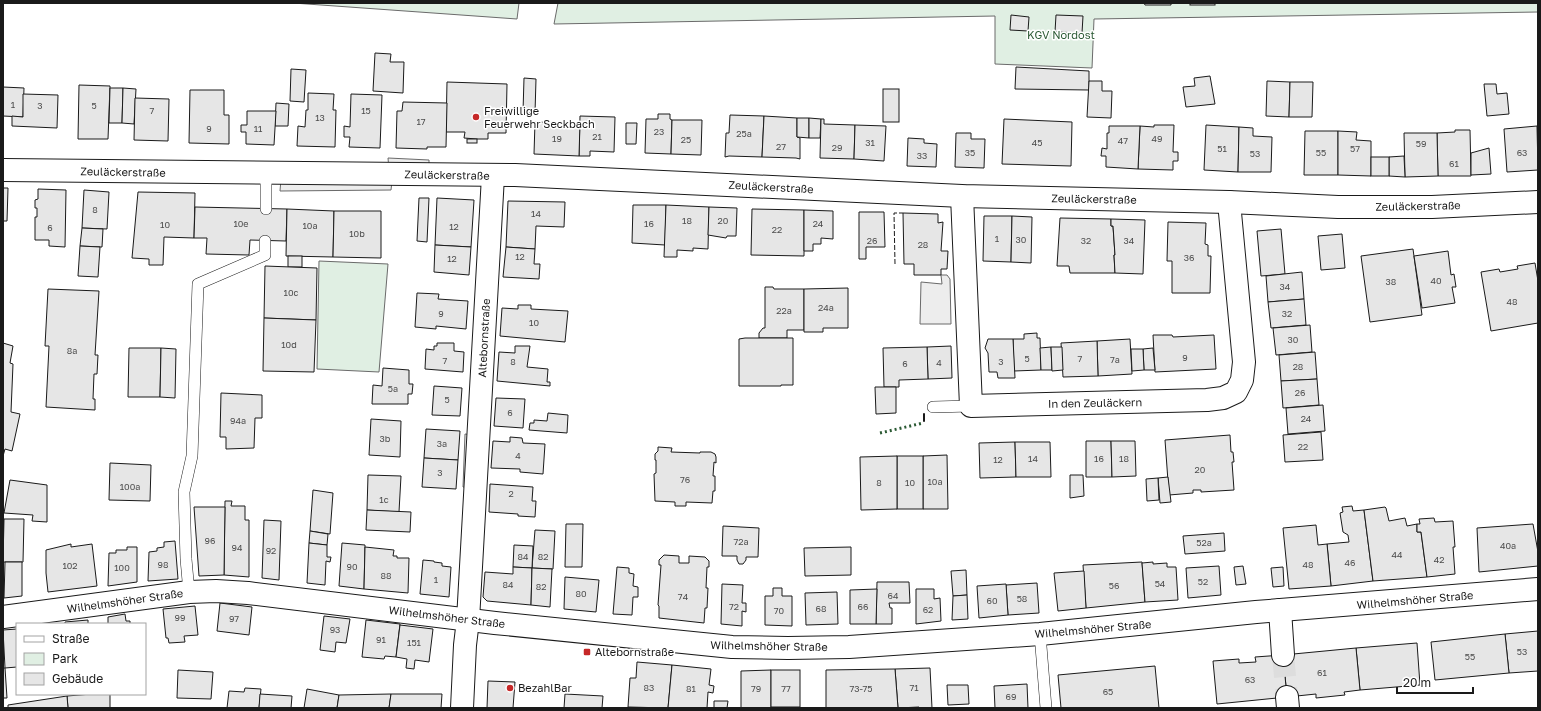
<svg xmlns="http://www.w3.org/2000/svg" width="1541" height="711" font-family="'Golos Text',sans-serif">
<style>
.green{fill:#e0efe3;stroke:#6a6a6a}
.parking{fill:#ededed;stroke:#6a6a6a}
.building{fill:#e6e6e6;stroke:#1a1a1a}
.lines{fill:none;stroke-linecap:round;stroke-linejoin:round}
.minor-tunnel{stroke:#ddd;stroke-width:22;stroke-dasharray:22 11;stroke-linecap:butt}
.service-casing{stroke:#1a1a1a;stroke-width:12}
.minor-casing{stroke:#1a1a1a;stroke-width:24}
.secondary-casing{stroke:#1a1a1a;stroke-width:24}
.service{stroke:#fff;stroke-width:11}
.minor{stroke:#fff;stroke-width:22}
.secondary{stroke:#fff;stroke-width:22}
.hedge{stroke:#2b5a34;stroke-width:3;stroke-dasharray:2 3;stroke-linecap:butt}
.fence{stroke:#1a1a1a;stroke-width:1;stroke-dasharray:5 2;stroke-linecap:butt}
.wall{stroke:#1a1a1a;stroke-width:2}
.poi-dot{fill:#c62828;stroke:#fff;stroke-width:1.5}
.labels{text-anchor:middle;stroke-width:3;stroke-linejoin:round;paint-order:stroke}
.number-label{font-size:9px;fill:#4d4d4d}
.park-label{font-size:11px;fill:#2b5a34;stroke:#fff}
.poi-label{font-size:11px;fill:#1a1a1a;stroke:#fff;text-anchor:start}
.street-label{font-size:11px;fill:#1a1a1a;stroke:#fff}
</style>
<rect width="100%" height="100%" fill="#fff"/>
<!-- green -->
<g class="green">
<polygon points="293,3 519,3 517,19"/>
<polygon points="558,3 1538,3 1538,12 1094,19 1092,68 995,64 995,16 554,24"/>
<polygon points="319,261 388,264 379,372 317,369"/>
</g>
<!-- parking -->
<g class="parking">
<polygon points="388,158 429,160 429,172 389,170"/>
<polygon points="281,179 392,181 391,190 280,191"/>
<polygon points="941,275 947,275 950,279 951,324 920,324 921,282 942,284"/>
<polygon points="465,434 473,435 470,488 463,487"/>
</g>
<!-- building -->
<g class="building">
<polygon points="1144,3 1171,3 1171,5 1145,5"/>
<rect x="1190" y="3" width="25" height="2"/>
<polygon points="1011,15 1029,17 1028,31 1010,30"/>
<polygon points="1056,15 1083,16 1082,33 1055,32"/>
<polygon points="375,53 391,54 390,62 404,62 403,93 373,91"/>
<polygon points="1016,67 1089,71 1089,90 1015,89"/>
<polygon points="291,69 306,70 304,102 290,101"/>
<polygon points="1210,76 1215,104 1186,107 1183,87 1195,86 1194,78"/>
<polygon points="524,78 536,79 535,113 523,112"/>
<polygon points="1089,81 1102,81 1102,91 1112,91 1111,118 1087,117"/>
<polygon points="1267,81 1290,82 1289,117 1266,116"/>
<polygon points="447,82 507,84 506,133 488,133 488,139 477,139 464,138 465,132 446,132"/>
<polygon points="1290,82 1313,82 1312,117 1289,117"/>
<polygon points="1484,84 1496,84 1497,94 1507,93 1509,114 1487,116"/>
<polygon points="79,85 110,86 108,139 78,139"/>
<polygon points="3,87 24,88 23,117 3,116"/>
<polygon points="110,88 123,88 122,123 109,123"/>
<polygon points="123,88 136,89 134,124 122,123"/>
<rect x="883" y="89" width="16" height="33"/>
<polygon points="190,90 224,90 224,115 229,115 229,144 189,143"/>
<polygon points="308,93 334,94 333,110 336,110 335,147 297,146 298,126 305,127 306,110 308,110"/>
<polygon points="23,94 58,95 57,128 12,126 12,116 23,117"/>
<polygon points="351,94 382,95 380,148 349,147 350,137 344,137 344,126 350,127"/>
<polygon points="135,98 169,99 168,141 134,140"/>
<polygon points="403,102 447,103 446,147 427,147 427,149 396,148 397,111 402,111"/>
<polygon points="276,103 289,104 288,126 275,126"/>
<polygon points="247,111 276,111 274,145 246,144 246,132 241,132 241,125 247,125"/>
<polygon points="658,114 670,114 670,119 672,120 671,154 645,153 646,119 658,119"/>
<polygon points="730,115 764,116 762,157 729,156 725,157 726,133 729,133"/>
<polygon points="580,116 615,117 614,152 590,151 590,156 579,156"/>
<polygon points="764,116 797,118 797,137 800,138 800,159 796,158 762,157"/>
<polygon points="797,118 809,118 809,138 797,137"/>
<polygon points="809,118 821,119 820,138 809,138"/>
<polygon points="821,119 824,119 824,124 855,125 854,159 820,158"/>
<polygon points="1004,119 1072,122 1071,166 1002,164"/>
<polygon points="672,120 702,120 701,155 671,154"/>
<polygon points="535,122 580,123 579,156 534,154"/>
<polygon points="626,123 637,123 636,144 626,144"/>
<polygon points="855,125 886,126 884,161 854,159"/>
<polygon points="1154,125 1174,125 1173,152 1178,152 1178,161 1173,161 1173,170 1138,169 1140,126 1154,127"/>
<polygon points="1206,125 1239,127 1238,172 1204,170"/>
<polygon points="1109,126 1140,126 1138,169 1106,167 1106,156 1101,156 1102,148 1107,149 1107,133 1109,133"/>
<polygon points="1537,126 1538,170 1507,172 1504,129"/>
<polygon points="1239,127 1253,128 1253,136 1272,137 1271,172 1238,172"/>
<polygon points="1455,130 1470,130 1471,176 1438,176 1437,133 1455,132"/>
<polygon points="1305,131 1338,131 1338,175 1304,175"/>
<polygon points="1338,131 1357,132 1356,140 1371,141 1371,176 1338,175"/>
<polygon points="956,133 971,133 971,139 985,139 984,168 955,167"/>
<polygon points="1404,133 1437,133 1438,176 1405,177"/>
<polygon points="908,138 924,139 924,143 937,144 936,167 907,166"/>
<rect x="467" y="139" width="10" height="4"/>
<polygon points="1489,148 1491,174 1471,175 1471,153"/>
<polygon points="1404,156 1405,177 1389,176 1389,157"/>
<rect x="1371" y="157" width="18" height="19"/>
<polygon points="3,188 8,188 7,221 3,221"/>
<polygon points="38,189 66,190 65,247 49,246 49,240 35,240 35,217 37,217 37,208 35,208 35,200 38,199"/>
<polygon points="84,190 109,192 107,229 82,228"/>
<polygon points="138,192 195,193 194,238 164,237 163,265 149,265 149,259 132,258"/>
<polygon points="419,198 429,198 427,242 417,241"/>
<polygon points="437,198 474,200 471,247 435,245"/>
<polygon points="508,201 565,202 564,227 536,226 535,249 506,247"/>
<polygon points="633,205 666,205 665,245 632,243"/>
<polygon points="666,205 709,207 708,249 693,248 693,251 677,250 677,257 664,257"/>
<polygon points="195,207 287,209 286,241 250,240 249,255 206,254 207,238 194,238"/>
<polygon points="709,207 737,208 736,236 727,236 726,238 708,235"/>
<polygon points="287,209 334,211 333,257 286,256"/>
<polygon points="752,209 804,210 804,256 751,255"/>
<polygon points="804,210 833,211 833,239 821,238 821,244 813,244 813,251 804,251"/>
<polygon points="334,211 381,211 381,258 333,257"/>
<polygon points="859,212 884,212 885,247 866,247 866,259 859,259"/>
<polygon points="903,213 938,214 938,223 943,222 941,251 948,251 947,269 941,269 941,275 914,275 914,264 904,264"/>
<polygon points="984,216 1012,216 1011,262 983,261"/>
<polygon points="1012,216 1032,217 1031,263 1011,262"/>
<polygon points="1060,218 1111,219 1111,226 1113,226 1115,255 1114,255 1115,273 1070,273 1069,266 1057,266"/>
<polygon points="1111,219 1145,220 1143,274 1115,273 1114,255 1115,255 1113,226 1111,226"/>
<polygon points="1168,222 1206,223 1205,244 1208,245 1208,256 1211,256 1210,293 1172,293 1172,261 1167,261"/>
<polygon points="82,228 103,229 102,247 80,246"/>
<polygon points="1281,229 1285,274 1261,276 1257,231"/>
<polygon points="1342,234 1345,268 1321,270 1318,236"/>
<polygon points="435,245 471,247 469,275 434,272"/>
<polygon points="80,246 100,247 98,277 78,276"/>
<polygon points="506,247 535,249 534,264 540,264 539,279 503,277"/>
<polygon points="1413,249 1422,315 1370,322 1361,256"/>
<polygon points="1448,251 1451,275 1454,274 1456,287 1452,287 1455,303 1422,308 1414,256"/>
<rect x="288" y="256" width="14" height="11"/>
<polygon points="1535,263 1538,281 1538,323 1491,331 1481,272 1499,269 1500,272 1518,269 1517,266"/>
<polygon points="265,266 317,268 316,320 264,318"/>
<polygon points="1302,272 1304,299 1268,302 1266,276"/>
<polygon points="765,287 773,287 774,289 804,289 804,330 787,330 787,338 759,338 759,333 763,328 765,328"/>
<polygon points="848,288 848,328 823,328 823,332 804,332 804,289"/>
<polygon points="48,289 99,291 95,355 98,355 97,374 94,374 93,399 95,399 95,410 46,407 49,346 45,346"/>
<polygon points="417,293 439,294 438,299 468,301 466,329 436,326 436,329 415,327"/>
<polygon points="1304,299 1306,325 1271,328 1268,302"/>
<polygon points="518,305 531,305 531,309 568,311 565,342 500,336 502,308 518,309"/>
<polygon points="264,318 316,320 314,372 263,371"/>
<polygon points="1310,325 1312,352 1276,355 1273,328"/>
<polygon points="1037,333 1037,338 1040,338 1041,370 1014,371 1013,339 1024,339 1024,334"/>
<polygon points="1153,335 1172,335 1173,337 1214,335 1216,369 1155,372"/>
<polygon points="745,338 793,338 793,385 781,385 781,386 739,386 739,339"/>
<polygon points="988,339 1013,339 1015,378 998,378 997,372 989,372 988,353 985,348"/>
<polygon points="1130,339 1132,374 1098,376 1097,341"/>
<polygon points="1097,341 1098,376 1063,377 1061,343"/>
<polygon points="3,343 13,346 10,363 13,364 11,412 20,414 12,451 5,449 3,456"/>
<polygon points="437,343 454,343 454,351 464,352 463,372 425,369 426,349 434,350 434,346 437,346"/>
<polygon points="515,346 530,346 527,367 548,369 547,382 550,382 550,386 497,381 499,352 515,353"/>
<polygon points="951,346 952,378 928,379 927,347"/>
<polygon points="927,347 928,379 899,380 899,387 884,387 883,348"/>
<polygon points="1051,347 1052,370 1041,370 1040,348"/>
<polygon points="1051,347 1062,347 1063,370 1052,371"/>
<polygon points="129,348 161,348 160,397 128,397"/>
<polygon points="161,348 176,349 175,398 160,397"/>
<polygon points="1153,348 1155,370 1144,370 1143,349"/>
<polygon points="1131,349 1143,349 1144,370 1132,371"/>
<polygon points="1315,352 1317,379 1281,381 1279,355"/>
<polygon points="383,368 409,370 409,384 413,384 412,394 408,394 408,404 372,404 373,385 382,386"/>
<polygon points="1317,379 1319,405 1283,408 1281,381"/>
<polygon points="434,386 462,388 460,416 432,415"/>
<polygon points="875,387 896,387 896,413 876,414"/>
<polygon points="221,393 262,395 262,418 255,418 254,448 226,449 226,437 220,437"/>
<polygon points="496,398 525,399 523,428 494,426"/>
<polygon points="1323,405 1325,431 1288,434 1286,408"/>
<polygon points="548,413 568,415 567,433 529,430 530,423 534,423 534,420 547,421"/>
<polygon points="371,419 401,421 400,457 369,455"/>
<polygon points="426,429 460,431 458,460 424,458"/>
<polygon points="1321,432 1323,460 1285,462 1283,435"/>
<polygon points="1230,435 1231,452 1233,452 1234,462 1232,462 1234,490 1201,492 1201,490 1193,490 1193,493 1169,495 1165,440"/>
<polygon points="510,437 522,438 523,443 545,444 543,474 520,472 520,469 491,468 493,441 510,442"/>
<polygon points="1086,441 1111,441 1112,477 1086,477"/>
<polygon points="1111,441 1135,441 1136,476 1112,477"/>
<polygon points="1015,442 1016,477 980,478 979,443"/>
<polygon points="1015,442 1050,442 1051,477 1016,477"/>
<polygon points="658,447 672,448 671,452 700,453 700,452 711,452 715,454 716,457 716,463 714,462 713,476 715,476 715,491 713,491 712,503 686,502 686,506 675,506 675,502 655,501 654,474 656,473 656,460 655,460 655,454 658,451"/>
<polygon points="947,455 948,509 923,509 923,456"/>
<rect x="897" y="456" width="26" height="53"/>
<polygon points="897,456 897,509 861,510 860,457"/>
<polygon points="424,458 458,460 456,489 422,487"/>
<polygon points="110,463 151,465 150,501 109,500"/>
<polygon points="368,475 401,476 399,512 367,510"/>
<polygon points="1070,475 1083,475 1084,496 1070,498"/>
<polygon points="1168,477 1171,502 1160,503 1158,478"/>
<polygon points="1158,478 1159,500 1147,501 1146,479"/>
<polygon points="10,480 47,485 47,522 32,521 33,515 4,513"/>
<polygon points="490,484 533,487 532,501 536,501 535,517 518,516 518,514 489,512"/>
<polygon points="313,490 333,493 330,534 310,531"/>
<polygon points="225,501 232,501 231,506 245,506 245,520 249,520 249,577 224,575"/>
<polygon points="1352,506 1353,511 1364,510 1373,581 1331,586 1327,544 1349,542 1348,535 1343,532 1340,513 1343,512 1342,507"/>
<polygon points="194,507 225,507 224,575 199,576"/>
<polygon points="1385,507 1386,508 1389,521 1405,518 1407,526 1417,524 1417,532 1421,532 1427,577 1373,581 1364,510"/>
<polygon points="367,510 411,512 410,532 366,530"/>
<polygon points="1434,518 1435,522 1453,521 1455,547 1453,547 1455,574 1427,577 1421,532 1417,532 1417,524 1420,524 1419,519"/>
<polygon points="4,519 24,519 23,562 3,562"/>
<polygon points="264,520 281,521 279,580 262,578"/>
<polygon points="566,524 583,524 582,567 565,567"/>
<polygon points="1533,524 1538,552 1538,566 1479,572 1477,528"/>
<polygon points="1316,525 1318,545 1327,544 1331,586 1289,589 1283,528"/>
<polygon points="723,526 759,528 758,557 746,557 746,560 743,564 739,564 737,560 737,556 722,556"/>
<polygon points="535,530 555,531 553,569 532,568"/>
<polygon points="310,531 328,534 327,545 309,543"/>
<polygon points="1224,533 1225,551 1185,554 1183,536"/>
<polygon points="175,541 178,579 148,581 149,552 157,551 157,548 164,547 164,542"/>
<polygon points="309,543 327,545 327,557 331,557 330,562 326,561 325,585 307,583"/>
<polygon points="342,543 365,545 364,589 339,586"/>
<polygon points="71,544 71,547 92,544 97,586 48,592 46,573 46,550"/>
<polygon points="514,545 533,546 532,568 513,567"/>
<polygon points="127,547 137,547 137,582 108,586 109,553 116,553 116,550 127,550"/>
<polygon points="365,547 394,550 393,556 397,556 397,558 409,558 408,593 364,589"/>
<polygon points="851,547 851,575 805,576 804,548"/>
<polygon points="664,555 679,556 679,563 689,563 689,556 705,557 709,561 709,567 707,567 706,588 708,588 707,608 705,608 704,623 659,618 659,606 658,605 661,565 659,565 659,560"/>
<polygon points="423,560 434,561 434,562 442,563 442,566 451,567 449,597 420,594"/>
<polygon points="5,562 22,562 22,596 4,598"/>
<polygon points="1142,562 1145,602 1086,608 1083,565"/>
<polygon points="1153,562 1153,564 1167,563 1167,567 1176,567 1178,600 1145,602 1142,563"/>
<polygon points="1219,566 1221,595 1188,598 1186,568"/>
<polygon points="1243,566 1246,584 1236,585 1234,567"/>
<polygon points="513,567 532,568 531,605 487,601 483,597 485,572 513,574"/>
<polygon points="617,567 629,568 629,573 634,574 633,586 638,587 638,597 633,597 632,615 613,614"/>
<polygon points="1283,567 1284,586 1273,587 1271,568"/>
<polygon points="532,568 552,569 550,607 531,605"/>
<polygon points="966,570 967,595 953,596 951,571"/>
<polygon points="1084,571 1086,608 1058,611 1054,573"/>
<polygon points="565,577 599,580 596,612 564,609"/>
<polygon points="877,582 909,582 910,603 889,603 890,608 892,608 892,624 876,624"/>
<polygon points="1037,583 1039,613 1008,615 1006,585"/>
<polygon points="722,584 743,585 742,603 746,603 746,612 742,611 742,626 721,624"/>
<polygon points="1006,584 1008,615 979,618 977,586"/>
<polygon points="773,588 782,588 782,596 792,596 792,626 765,625 765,596 773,596"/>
<polygon points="877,589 876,624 850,624 850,590"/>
<polygon points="916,589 934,589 934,599 940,598 941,621 916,624"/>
<polygon points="837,592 838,624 806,625 805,593"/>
<polygon points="967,595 968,619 952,620 953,596"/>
<polygon points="220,603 252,607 249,635 217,631"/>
<polygon points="195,606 198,635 184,636 185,642 169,643 168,638 166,638 163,609"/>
<polygon points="125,614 126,621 130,621 130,624 108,624 108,617"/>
<polygon points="324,616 350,619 346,643 336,642 335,652 320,650"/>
<polygon points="88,620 88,624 65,624 65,622"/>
<polygon points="366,620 400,624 396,657 385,656 384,659 362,657"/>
<polygon points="400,625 433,629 429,662 415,660 414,669 406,668 407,659 396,657"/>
<polygon points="17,629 17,667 5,668 3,630"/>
<polygon points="1538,631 1538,671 1509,673 1505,634"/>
<polygon points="1505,634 1509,673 1435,680 1431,642"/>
<polygon points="1417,643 1420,685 1360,690 1356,648"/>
<polygon points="1356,648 1360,690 1344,692 1345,695 1316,698 1316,694 1287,697 1283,655"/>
<polygon points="1283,655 1287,697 1217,704 1213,661 1239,659 1239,663 1256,662 1255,657"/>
<polygon points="637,662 672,665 668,708 628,707 630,678 636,678"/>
<polygon points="672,665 711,669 709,685 714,686 713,693 708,692 707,708 668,708"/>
<polygon points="1155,666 1159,708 1061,708 1058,675"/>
<polygon points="3,668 5,668 7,698 3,698"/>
<polygon points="930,668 932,708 919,708 919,707 898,708 895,669"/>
<polygon points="895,669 898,708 826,708 826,670"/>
<polygon points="178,670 213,672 211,699 177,698"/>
<polygon points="771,670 771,708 741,708 741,671"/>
<rect x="771" y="670" width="29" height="37"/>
<polygon points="488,681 515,682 513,708 487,708"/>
<polygon points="1027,684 1028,708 995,708 994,686"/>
<polygon points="947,685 968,685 969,704 948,705"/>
<polygon points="245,688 261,689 259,708 227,708 229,691 244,692"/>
<polygon points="307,689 339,695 337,708 304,708"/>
<polygon points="92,694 110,694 110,708 68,708 67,696"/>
<polygon points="260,694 292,696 291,708 259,708"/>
<polygon points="391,694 389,708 337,708 339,695"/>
<polygon points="391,694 442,694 441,708 389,708"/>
<polygon points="565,694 603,696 602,708 564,708"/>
<polygon points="67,696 68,708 8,708 8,705"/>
<polygon points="714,701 728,701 727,708 714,708"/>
</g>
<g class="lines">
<!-- minor-tunnel -->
<polyline class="minor-tunnel" points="1283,655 1287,697"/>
<!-- service casing -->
<g class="service-casing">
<g id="service">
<polyline points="266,173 266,209"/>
<polyline points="933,407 971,406"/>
<polyline points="189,592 186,559 184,492 192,456 198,284 265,255 265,241"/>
<polyline points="1040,634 1046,708"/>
</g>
</g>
<!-- minor casing -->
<g class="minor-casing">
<g id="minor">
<polyline points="3,170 515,175 962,196 1229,202 1338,207 1432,207 1538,202"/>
<polyline points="962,196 971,406 1207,400 1223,398 1236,392 1242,380 1244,362 1229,202"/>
<polyline points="1280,610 1283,655"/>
<polyline points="1287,697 1288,708"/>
<polyline points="462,708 465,645 468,620 493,176"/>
</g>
</g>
<!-- secondary casing -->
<g class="secondary-casing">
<polyline id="secondary" points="3,617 189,592 216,591 248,593 495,623 732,647 788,648 849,647 1040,634 1256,612 1538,589"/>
</g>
<!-- service -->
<use href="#service" class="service"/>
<!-- minor -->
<use href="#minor" class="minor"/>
<!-- secondary -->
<use href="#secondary" class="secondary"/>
<!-- hedge -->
<polyline class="hedge" points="880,433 923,423"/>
<!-- fence -->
<polyline class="fence" points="895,264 894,213 903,213"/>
<!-- wall -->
<polyline class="wall" points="924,414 924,421"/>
</g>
<!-- markers -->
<g class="poi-dot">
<circle cx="476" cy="117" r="4"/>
<rect x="583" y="648" width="8" height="8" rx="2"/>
<circle cx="510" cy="688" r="4"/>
</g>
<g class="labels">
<!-- number labels -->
<g class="number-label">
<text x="13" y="108">1</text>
<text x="40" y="109">3</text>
<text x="94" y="109">5</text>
<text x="152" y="114">7</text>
<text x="366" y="114">15</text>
<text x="320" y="121">13</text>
<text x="421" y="125">17</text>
<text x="209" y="132">9</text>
<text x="258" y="132">11</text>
<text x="659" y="135">23</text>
<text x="744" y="137">25a</text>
<text x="597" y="140">21</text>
<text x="557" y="142">19</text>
<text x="1157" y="142">49</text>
<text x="686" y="143">25</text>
<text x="1123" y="144">47</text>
<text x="870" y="146">31</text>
<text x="1037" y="146">45</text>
<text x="1421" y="147">59</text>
<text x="781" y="150">27</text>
<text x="837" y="151">29</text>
<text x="1222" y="152">51</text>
<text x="1355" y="152">57</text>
<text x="970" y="156">35</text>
<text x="1321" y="156">55</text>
<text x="1522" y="156">63</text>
<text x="1255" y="157">53</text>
<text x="922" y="159">33</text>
<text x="1454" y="167">61</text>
<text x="95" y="213">8</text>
<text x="536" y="217">14</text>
<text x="687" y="224">18</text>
<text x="723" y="224">20</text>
<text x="241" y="227">10e</text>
<text x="649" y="227">16</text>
<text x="818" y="227">24</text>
<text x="165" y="228">10</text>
<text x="310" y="229">10a</text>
<text x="454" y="230">12</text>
<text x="50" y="231">6</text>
<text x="777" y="233">22</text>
<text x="357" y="237">10b</text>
<text x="997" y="242">1</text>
<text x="1021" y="243">30</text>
<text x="872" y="244">26</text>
<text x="1086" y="244">32</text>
<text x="1129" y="244">34</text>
<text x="923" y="248">28</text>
<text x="520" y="260">12</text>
<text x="1189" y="261">36</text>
<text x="452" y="262">12</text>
<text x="1436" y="284">40</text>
<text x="1391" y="285">38</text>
<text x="1285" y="290">34</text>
<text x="291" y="296">10c</text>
<text x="1512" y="305">48</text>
<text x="826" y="311">24a</text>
<text x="784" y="314">22a</text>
<text x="441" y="317">9</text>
<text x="1287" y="317">32</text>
<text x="534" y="326">10</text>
<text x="1293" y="343">30</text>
<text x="289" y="348">10d</text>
<text x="72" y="354">8a</text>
<text x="1185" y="361">9</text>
<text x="1027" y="362">5</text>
<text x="1080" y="362">7</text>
<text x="1115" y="363">7a</text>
<text x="445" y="364">7</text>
<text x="513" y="365">8</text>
<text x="1001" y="365">3</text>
<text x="939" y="366">4</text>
<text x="905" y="367">6</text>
<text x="1298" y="370">28</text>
<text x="393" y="392">5a</text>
<text x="1300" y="396">26</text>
<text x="447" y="403">5</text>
<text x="510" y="416">6</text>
<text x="1306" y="422">24</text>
<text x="238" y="424">94a</text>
<text x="385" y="442">3b</text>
<text x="442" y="447">3a</text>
<text x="1303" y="450">22</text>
<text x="518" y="459">4</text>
<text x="1033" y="462">14</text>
<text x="1099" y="462">16</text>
<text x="1124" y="462">18</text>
<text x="998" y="463">12</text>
<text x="1200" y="473">20</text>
<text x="440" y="476">3</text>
<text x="685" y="483">76</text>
<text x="935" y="485">10a</text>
<text x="879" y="486">8</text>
<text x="910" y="486">10</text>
<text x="130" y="490">100a</text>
<text x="511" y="497">2</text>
<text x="384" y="503">1c</text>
<text x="210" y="544">96</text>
<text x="741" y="545">72a</text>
<text x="1204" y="546">52a</text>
<text x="1508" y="549">40a</text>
<text x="237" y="551">94</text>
<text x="271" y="554">92</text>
<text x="1397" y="558">44</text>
<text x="523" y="560">84</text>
<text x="543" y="560">82</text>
<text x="1439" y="563">42</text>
<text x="1350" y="566">46</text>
<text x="163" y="568">98</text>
<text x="1308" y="568">48</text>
<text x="70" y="569">102</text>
<text x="352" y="570">90</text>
<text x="122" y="571">100</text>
<text x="386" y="579">88</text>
<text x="436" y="583">1</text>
<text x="1203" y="585">52</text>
<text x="1160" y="587">54</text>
<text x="508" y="588">84</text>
<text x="1114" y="589">56</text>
<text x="541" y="590">82</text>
<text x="581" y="597">80</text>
<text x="893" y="599">64</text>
<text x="683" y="600">74</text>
<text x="1022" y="602">58</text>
<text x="992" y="604">60</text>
<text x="734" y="610">72</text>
<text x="863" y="610">66</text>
<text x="821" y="612">68</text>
<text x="928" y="613">62</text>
<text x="779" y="614">70</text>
<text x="180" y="621">99</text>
<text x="234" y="622">97</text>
<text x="335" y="633">93</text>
<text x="381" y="643">91</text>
<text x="414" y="646">151</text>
<text x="1522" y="655">53</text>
<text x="1470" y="660">55</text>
<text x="1322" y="676">61</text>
<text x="1250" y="683">63</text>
<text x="649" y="691">83</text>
<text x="914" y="691">71</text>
<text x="691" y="692">81</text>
<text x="756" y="692">79</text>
<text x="786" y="692">77</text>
<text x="861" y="692">73-75</text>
<text x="1108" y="695">65</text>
<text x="1011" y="700">69</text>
</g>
<!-- park labels -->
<g class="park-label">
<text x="1061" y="39">KGV Nordost</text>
</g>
<!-- poi labels -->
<g class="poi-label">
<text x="484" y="115">Freiwillige<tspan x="484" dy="13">Feuerwehr Seckbach</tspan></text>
<text x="595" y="656">Altebornstraße</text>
<text x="518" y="692">BezahlBar</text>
</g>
<!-- street labels -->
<g class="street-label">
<text transform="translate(123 172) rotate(1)" y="4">Zeuläckerstraße</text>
<text transform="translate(447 175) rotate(1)" y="4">Zeuläckerstraße</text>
<text transform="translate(771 187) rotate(3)" y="4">Zeuläckerstraße</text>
<text transform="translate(1094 199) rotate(1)" y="4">Zeuläckerstraße</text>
<text transform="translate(1418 206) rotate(-1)" y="4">Zeuläckerstraße</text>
<text transform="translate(484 338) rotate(-87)" y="4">Altebornstraße</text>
<text transform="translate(1095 403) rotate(-1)" y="4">In den Zeuläckern</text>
<text transform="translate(1415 600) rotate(-5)" y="4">Wilhelmshöher Straße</text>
<text transform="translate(125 601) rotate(-8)" y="4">Wilhelmshöher Straße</text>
<text transform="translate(447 617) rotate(7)" y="4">Wilhelmshöher Straße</text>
<text transform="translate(1093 629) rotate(-5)" y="4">Wilhelmshöher Straße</text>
<text transform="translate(769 646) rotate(1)" y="4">Wilhelmshöher Straße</text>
</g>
</g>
<!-- border -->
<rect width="1541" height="711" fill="none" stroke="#1a1a1a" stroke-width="8"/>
<!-- legend -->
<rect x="16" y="623" width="130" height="72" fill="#ffffff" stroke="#a3a3a3"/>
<rect x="24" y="636" width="20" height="6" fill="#ffffff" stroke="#a3a3a3"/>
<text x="52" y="643" font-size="12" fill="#1a1a1a">Straße</text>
<rect x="24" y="653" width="20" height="12" fill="#e0efe3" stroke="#a3a3a3"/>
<text x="52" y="663" font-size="12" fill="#1a1a1a">Park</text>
<rect x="24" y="673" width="20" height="12" fill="#e6e6e6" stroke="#a3a3a3"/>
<text x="52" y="683" font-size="12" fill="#1a1a1a">Gebäude</text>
<!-- scale -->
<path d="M1397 687v6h76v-6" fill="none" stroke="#1a1a1a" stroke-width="2"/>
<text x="1403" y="687" font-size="12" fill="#1a1a1a" stroke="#ffffff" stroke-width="3" paint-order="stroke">20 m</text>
</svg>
